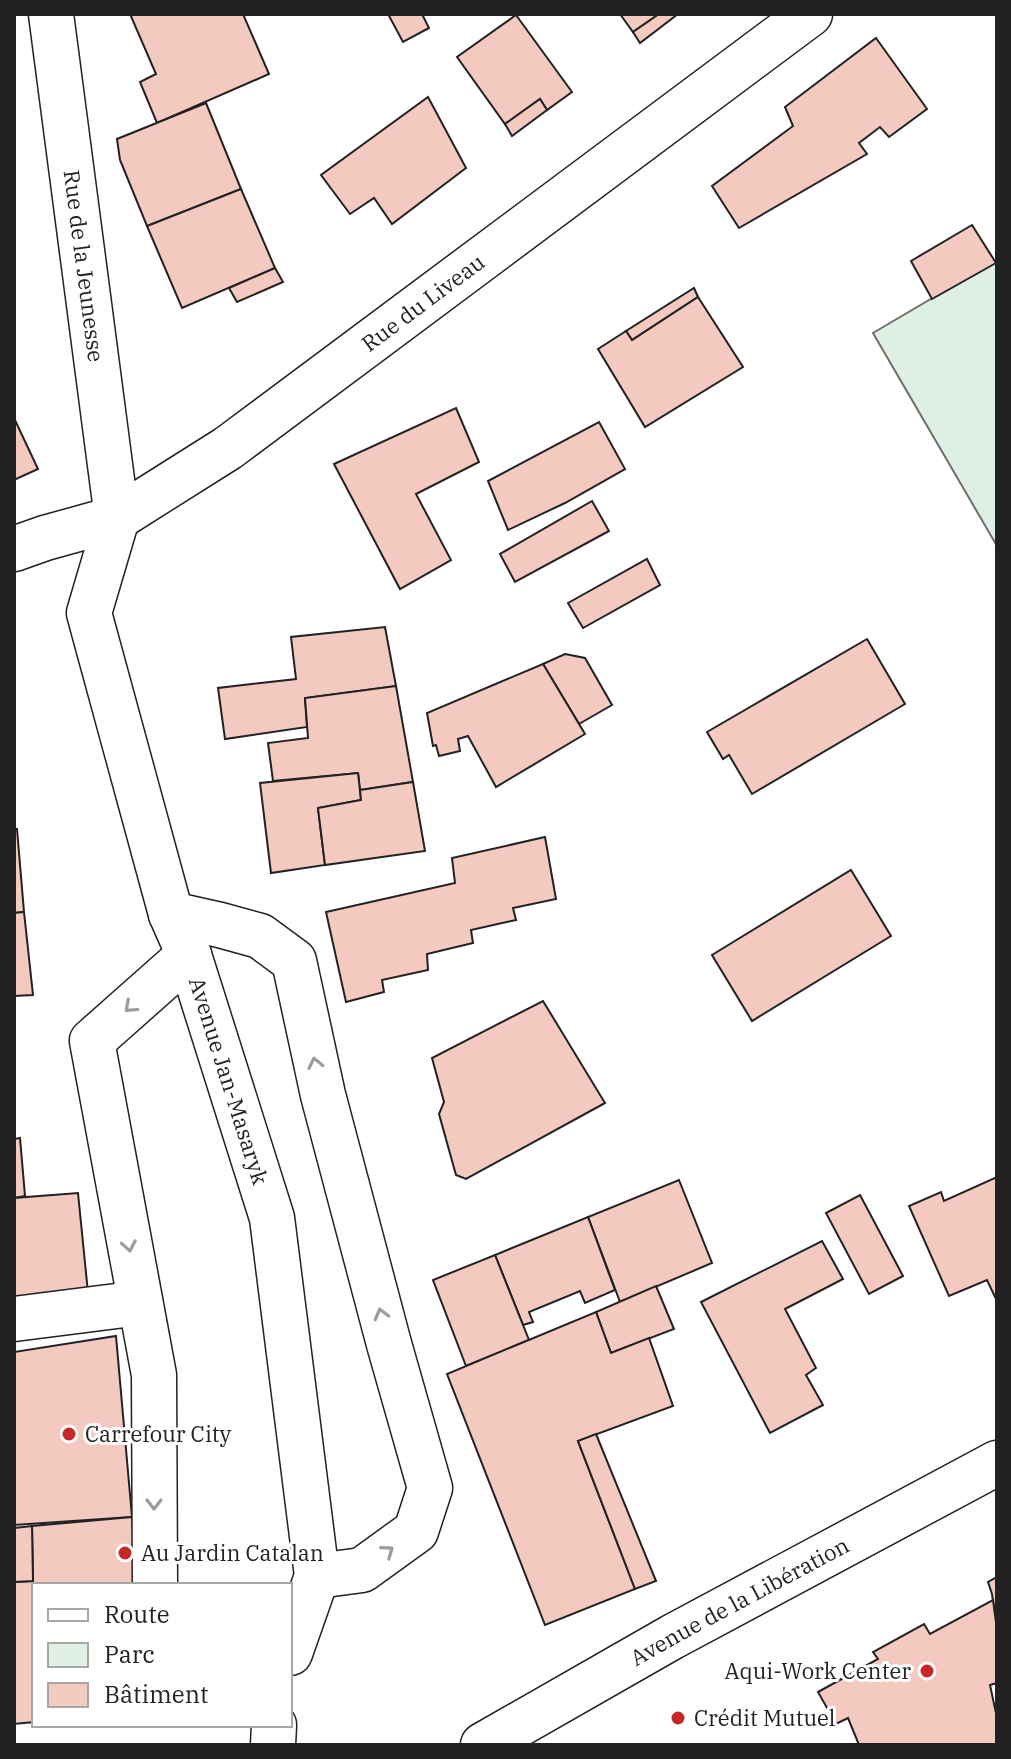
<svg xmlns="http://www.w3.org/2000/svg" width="1011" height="1759" font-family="'IBM Plex Serif',serif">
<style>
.green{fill:#e0efe3;stroke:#6f6f6f;stroke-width:2}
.building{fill:#f3c9c0;stroke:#222;stroke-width:2}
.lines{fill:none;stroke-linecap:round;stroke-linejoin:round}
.minor-casing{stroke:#222;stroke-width:47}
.major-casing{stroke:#222;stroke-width:47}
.minor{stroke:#fff;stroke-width:44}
.major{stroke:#fff;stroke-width:44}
.oneway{stroke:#9c9c9c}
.poi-dot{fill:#c62828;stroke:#fff;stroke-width:3}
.labels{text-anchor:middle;stroke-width:6;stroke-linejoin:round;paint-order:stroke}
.street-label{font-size:22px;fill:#222;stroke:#fff}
.poi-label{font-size:22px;fill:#222;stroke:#fff;text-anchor:start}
</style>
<rect width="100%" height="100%" fill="#fff"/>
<!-- green -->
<polygon class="green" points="997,260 997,546 873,333"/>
<!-- building -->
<g class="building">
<polygon points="130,14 243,14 269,74 157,123 140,82 156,74"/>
<polygon points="388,14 422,14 429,28 403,42"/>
<polygon points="620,14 659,14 633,32"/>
<polygon points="659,14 678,14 640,43 633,32"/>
<polygon points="516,15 572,92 547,110 540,99 505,124 457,57"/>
<polygon points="876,38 927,109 889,137 880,127 859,143 867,154 739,228 712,186 793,126 785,107"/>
<polygon points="428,97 466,168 392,224 374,198 350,214 321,175"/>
<polygon points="540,99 547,110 512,136 505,124"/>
<polygon points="206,103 241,189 147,226 120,160 117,139"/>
<polygon points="241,189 275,268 182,308 147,226"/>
<polygon points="972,225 996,263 932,299 911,261"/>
<polygon points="275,268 283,282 237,302 229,288"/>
<polygon points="694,288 698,297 632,340 626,331"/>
<polygon points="698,297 743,367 645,427 598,349 626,331 632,340"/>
<polygon points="456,408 479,462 416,494 451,560 400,589 334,464"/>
<polygon points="14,418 38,469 14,480"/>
<polygon points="599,422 625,469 565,503 508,530 488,481"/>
<polygon points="592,501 609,531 515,582 500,554"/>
<polygon points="647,559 660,585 583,628 568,603"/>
<polygon points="385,627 396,686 305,698 307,727 225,739 218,688 296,679 291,637"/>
<polygon points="867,639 905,704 752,794 729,755 723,759 707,732"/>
<polygon points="565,654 585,658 612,705 579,724 543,664"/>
<polygon points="543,664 585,734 496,787 468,736 458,739 460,751 439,756 436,745 433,746 427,713"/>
<polygon points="396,686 413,782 360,790 358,773 273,781 268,743 308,738 305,698"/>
<polygon points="358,773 361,800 318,808 325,865 271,873 260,783"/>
<polygon points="413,782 425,851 325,865 318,808 361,800 360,790"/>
<polygon points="14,829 17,829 24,912 14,913"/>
<polygon points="545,837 556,899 513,908 516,920 471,930 473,943 427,954 428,970 382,980 384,992 346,1002 326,912 455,883 452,858"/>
<polygon points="851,870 891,936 752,1021 712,955"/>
<polygon points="24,912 33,995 14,996 14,913"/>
<polygon points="543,1001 605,1103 466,1179 456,1175 439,1114 444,1102 432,1058"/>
<polygon points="20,1138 25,1196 14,1198 14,1139"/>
<polygon points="997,1177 997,1301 987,1280 949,1296 909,1206 941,1192 944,1201"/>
<polygon points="679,1180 712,1263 620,1302 588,1217"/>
<polygon points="78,1193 88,1293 14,1302 14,1198"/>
<polygon points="860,1195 903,1276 869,1294 826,1213"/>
<polygon points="588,1217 615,1290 585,1303 580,1291 529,1312 533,1322 523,1325 495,1255"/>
<polygon points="822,1241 843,1279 785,1309 816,1368 806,1375 823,1405 770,1433 701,1302"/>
<polygon points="495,1255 529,1340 466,1366 433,1280"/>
<polygon points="656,1286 674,1329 611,1353 596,1312"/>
<polygon points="596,1312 611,1353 649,1338 673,1406 578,1441 635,1589 545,1625 447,1374"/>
<polygon points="116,1336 132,1517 14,1525 14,1352"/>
<polygon points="596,1434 656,1581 635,1589 578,1441"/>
<polygon points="132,1517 138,1585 34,1585 34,1722 14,1724 14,1582 33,1581 32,1526"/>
<polygon points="32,1526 33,1581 14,1582 14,1528"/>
<polygon points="997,1577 997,1630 992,1594 988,1582"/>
<polygon points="993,1600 997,1630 997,1683 990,1685 997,1718 997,1745 859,1745 848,1718 836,1724 818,1692 878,1659 873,1652 924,1624 930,1634"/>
</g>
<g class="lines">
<!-- minor casing -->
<g class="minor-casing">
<g id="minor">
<path id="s1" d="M51 14 117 518 89 613 171 914 189 955 272 1218 317 1576 290 1653"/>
<path id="s2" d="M14 549 45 538 117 518 228 448 810 14"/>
<polyline points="171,914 220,925 260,936 294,961 323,1095 389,1344 430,1488 416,1531 362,1570 317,1576"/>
<polyline points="14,1319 140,1303"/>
<polyline points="155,1585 154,1375 92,1041 189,955"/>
<polyline points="273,1745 274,1725"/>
</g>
</g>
<!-- major casing -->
<g class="major-casing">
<g id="major">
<path id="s3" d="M483 1745 672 1637 997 1463"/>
</g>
</g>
<!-- minor -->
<use href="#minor" class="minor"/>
<!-- major -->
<use href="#major" class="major"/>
</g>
<!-- one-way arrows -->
<defs><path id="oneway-chevron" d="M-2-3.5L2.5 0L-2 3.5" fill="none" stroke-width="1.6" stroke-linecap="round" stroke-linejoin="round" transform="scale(2)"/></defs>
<g class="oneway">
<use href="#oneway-chevron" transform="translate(130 1007) rotate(138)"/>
<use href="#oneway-chevron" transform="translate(315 1063) rotate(-102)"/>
<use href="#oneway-chevron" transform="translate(129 1246) rotate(80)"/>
<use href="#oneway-chevron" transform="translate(381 1314) rotate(-105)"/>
<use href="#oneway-chevron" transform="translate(154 1504) rotate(90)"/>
<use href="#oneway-chevron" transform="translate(388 1551) rotate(-36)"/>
</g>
<!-- markers -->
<g class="poi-dot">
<circle cx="69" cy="1434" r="8"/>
<circle cx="125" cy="1553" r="8"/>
<circle cx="927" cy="1671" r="8"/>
<circle cx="678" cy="1718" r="8"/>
</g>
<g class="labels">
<!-- street labels -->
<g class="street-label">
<text dy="8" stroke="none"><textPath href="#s1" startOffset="254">Rue de la Jeunesse</textPath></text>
<text dy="8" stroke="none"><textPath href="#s2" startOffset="482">Rue du Liveau</textPath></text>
<text dy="8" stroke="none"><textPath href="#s1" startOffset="1096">Avenue Jan-Masaryk</textPath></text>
<text dy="8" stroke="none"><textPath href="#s3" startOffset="294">Avenue de la Libération</textPath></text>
</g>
<!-- poi labels -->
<g class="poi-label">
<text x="85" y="1442">Carrefour City</text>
<text x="141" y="1561">Au Jardin Catalan</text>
<text x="911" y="1679" text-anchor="end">Aqui-Work Center</text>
<text x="694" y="1726">Crédit Mutuel</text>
</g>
</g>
<!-- border -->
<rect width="1011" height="1759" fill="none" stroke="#222222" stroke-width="32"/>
<!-- legend -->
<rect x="32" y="1583" width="260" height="144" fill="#ffffff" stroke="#a7a7a7" stroke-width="2"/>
<rect x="48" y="1609" width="40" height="12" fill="#ffffff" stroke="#a7a7a7" stroke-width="2"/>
<text x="104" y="1623" font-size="24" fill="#222222">Route</text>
<rect x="48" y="1643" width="40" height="24" fill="#e0efe3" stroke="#a7a7a7" stroke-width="2"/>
<text x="104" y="1663" font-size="24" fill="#222222">Parc</text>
<rect x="48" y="1683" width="40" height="24" fill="#f3c9c0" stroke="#a7a7a7" stroke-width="2"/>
<text x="104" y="1703" font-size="24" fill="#222222">Bâtiment</text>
</svg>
